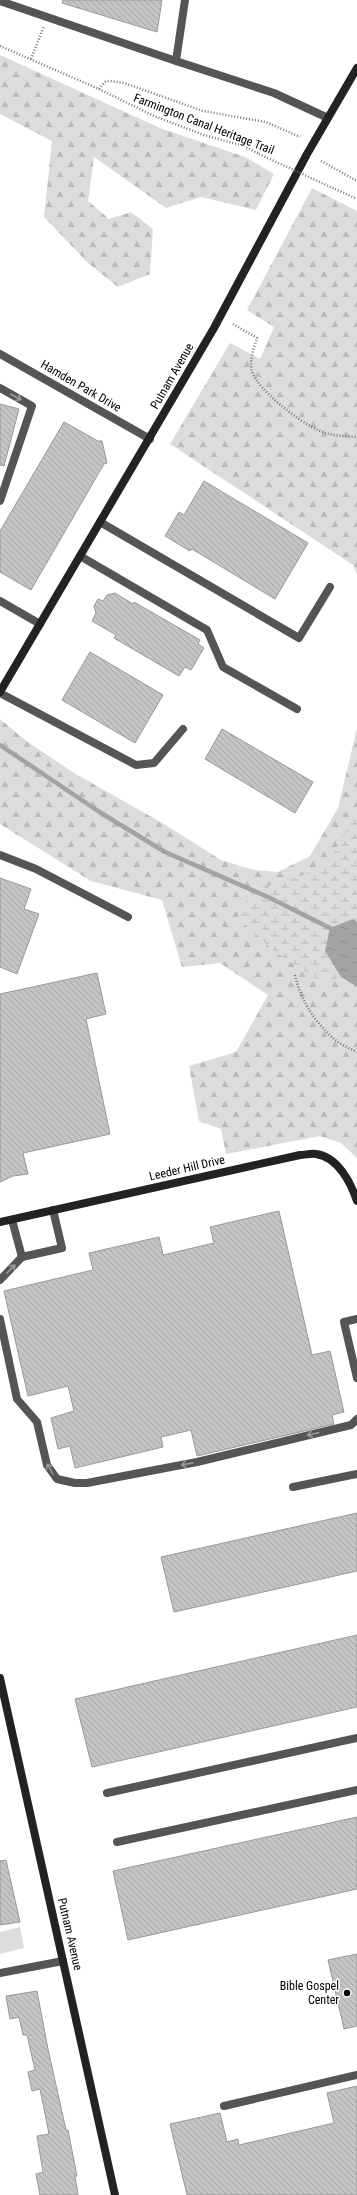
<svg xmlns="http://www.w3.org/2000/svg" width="357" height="2195" font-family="'Roboto Condensed',sans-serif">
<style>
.forest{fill:url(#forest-firs)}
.wetland{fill:url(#wetland-marsh)}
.garden{fill:#dcdcdc}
.water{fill:url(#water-ripples)}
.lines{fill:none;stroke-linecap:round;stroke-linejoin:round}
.stream{stroke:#a3a3a3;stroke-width:4.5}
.building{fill:url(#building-back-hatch);stroke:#999}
.path{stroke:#777;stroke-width:2.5;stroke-dasharray:1 2;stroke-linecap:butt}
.lane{stroke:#555;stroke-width:8}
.street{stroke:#555;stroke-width:8}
.secondary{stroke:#222;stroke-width:8}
.path-bridge{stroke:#777;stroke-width:2.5;stroke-dasharray:1 2;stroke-linecap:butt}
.oneway{stroke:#999}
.poi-dot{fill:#000;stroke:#fff;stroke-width:1.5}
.labels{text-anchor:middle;stroke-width:3;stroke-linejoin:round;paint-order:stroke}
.street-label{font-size:12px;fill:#000;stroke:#fff}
.poi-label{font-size:12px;fill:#000;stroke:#fff;text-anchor:end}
</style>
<defs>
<pattern id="forest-firs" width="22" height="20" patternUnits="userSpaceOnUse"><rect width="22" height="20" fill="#dcdcdc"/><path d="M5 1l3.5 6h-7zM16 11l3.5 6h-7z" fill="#bbb"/></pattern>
<pattern id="wetland-marsh" width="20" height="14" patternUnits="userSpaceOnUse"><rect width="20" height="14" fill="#dcdcdc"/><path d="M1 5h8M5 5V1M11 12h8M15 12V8" fill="none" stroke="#bbb"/></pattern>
<pattern id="water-ripples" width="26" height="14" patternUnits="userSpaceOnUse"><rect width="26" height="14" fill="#a3a3a3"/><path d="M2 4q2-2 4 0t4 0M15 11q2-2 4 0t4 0" fill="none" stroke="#8b8b8b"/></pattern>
<pattern id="building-back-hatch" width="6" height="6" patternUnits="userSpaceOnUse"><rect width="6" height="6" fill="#c4c4c4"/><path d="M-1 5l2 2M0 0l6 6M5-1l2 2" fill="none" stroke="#a7a7a7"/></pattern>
</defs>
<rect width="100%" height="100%" fill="#fff"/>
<!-- forest -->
<g class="forest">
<polygon points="0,55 160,128 245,157 274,174 256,210 201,197 166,208 94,157 88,201 109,219 131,212 153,229 150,274 118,287 88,263 44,217 52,141 0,114"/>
<polygon points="312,188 357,211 357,574 353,565 170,444 230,343 260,359 274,327 247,310"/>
<polygon points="0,719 25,740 74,773 164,824 221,860 254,870 278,872 310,856 338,808 357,728 357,922 353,919 341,977 357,987 357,1158 341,1143 320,1136 226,1154 221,1129 199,1121 189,1066 236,1052 268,995 220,963 182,967 162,900 91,881 0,824"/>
</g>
<!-- wetland -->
<polygon class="wetland" points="357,814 357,922 353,919 325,951 341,977 323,983 275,952 237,917 253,890 295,878 326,865"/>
<!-- garden -->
<polygon class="garden" points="20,1927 24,1948 0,1954 0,1932"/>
<!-- water -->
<polygon class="water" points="353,919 357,922 357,987 341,977 325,951 330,928"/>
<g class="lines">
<!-- stream -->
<polyline class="stream" points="0,745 101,813 165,852 268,897 330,928"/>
</g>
<!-- building -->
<g class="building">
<polygon points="63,0 162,0 157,32 62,3"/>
<polygon points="0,404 19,409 4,466 0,465"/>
<polygon points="64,422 98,441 102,441 107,463 104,464 31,590 0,572 0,531"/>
<polygon points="204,481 308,543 275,599 192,549 190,551 165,536 179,512 184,515"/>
<polygon points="115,593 133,604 134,602 200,640 198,644 204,648 191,670 185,667 179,676 114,638 116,635 92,621 96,613 94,606 98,599 103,601 107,595"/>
<polygon points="90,652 163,695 135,743 62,700"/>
<polygon points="222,729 313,782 295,813 205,759"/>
<polygon points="0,878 31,889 24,909 39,914 17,974 0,967"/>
<polygon points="97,973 106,1014 86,1019 110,1134 23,1153 28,1174 13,1176 0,1182 0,994"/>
<polygon points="279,1211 312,1355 330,1351 344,1412 332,1415 334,1424 197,1456 191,1430 161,1437 163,1447 75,1468 70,1446 58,1449 51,1418 74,1411 68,1386 28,1396 4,1291 93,1270 89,1253 159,1237 163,1255 214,1243 210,1227"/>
<polygon points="357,1513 357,1571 174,1612 161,1557"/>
<polygon points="357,1635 357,1707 92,1767 75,1699"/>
<polygon points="357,1817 357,1889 128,1940 113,1871"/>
<polygon points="6,1860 20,1922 0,1925 0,1861"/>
<polygon points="357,1954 357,2026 344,2029 328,1960"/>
<polygon points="37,1991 48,2049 66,2130 68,2130 77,2176 75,2176 78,2195 40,2195 36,2174 43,2172 37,2136 49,2134 40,2089 32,2091 28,2072 35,2070 27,2035 23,2035 19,2017 10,2019 6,1996"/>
<polygon points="357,2086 357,2195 187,2195 170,2124 220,2113 227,2142 238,2139 239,2145 334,2123 327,2093"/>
</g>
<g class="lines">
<!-- path -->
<g class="path">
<polyline points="0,46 99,89 154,116 204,135 244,146 259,154"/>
<polyline points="31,59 44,26"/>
<polyline points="99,89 105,82 109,81 124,83 203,111 266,122 300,137"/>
<polyline points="321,161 357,181"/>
<polyline points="335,189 357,199"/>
<path d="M233 324 257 338C254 348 249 360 252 371 257 390 300 422 318 430 330 436 344 436 357 437"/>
<path d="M295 975C300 999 314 1021 333 1038 339 1044 349 1048 357 1052"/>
</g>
<!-- lane -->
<g class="lane">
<polyline points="185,0 176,61 274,93 328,118"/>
<polyline points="0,1 176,61"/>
<polyline points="0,388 32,406 0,501"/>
<polyline points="100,522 299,638 330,587"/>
<polyline points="80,556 207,630 223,667 297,709"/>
<polyline points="0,601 40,624"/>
<polyline points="0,693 136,765 154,763 183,729"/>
<polyline points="0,855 36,869 128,917"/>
<polyline points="12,1220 22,1257"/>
<polyline points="0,1280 22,1257 62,1248 53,1210"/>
<polyline points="0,1319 17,1399 37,1422 47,1465 57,1479 75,1483 87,1483 197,1462 351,1425 357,1419"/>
<polyline points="357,1319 344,1322 357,1378"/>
<polyline points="293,1487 357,1474"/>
<polyline points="107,1793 357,1738"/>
<polyline points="117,1842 357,1790"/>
<polyline points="224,2106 357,2075"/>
</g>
<!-- street -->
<g class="street">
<polyline points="0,354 150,439"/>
<polyline points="0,1973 63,1961"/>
</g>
<!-- secondary -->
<g class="secondary">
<polyline points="0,692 214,328 307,154 357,68"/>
<path d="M0 1222 300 1155C305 1155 311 1153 316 1154 338 1157 351 1183 357 1201"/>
<polyline points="0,1678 115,2195"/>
</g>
<!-- path-bridge -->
<polyline class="path-bridge" points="259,154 335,189"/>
</g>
<!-- one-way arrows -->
<defs><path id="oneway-shaft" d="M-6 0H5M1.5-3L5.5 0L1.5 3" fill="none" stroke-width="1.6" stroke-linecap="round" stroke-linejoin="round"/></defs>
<g class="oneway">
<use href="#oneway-shaft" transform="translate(16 397) rotate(30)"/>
<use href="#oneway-shaft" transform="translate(11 1269) rotate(-46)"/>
<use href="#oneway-shaft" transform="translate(313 1434) rotate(166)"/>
<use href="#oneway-shaft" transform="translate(187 1464) rotate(169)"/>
<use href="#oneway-shaft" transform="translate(50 1469) rotate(-120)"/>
</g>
<!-- markers -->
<circle class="poi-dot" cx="347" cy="1993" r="4"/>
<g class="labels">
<!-- street labels -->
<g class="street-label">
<text transform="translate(204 124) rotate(21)" y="4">Farmington Canal Heritage Trail</text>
<text transform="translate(172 376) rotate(-60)" y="4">Putnam Avenue</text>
<text transform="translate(81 386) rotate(30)" y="4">Hamden Park Drive</text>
<text transform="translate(187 1168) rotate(-13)" y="4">Leeder Hill Drive</text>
<text transform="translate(70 1934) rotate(77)" y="4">Putnam Avenue</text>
</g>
<!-- poi labels -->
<g class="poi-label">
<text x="339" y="1990">Bible Gospel<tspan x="339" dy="14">Center</tspan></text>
</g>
</g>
</svg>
